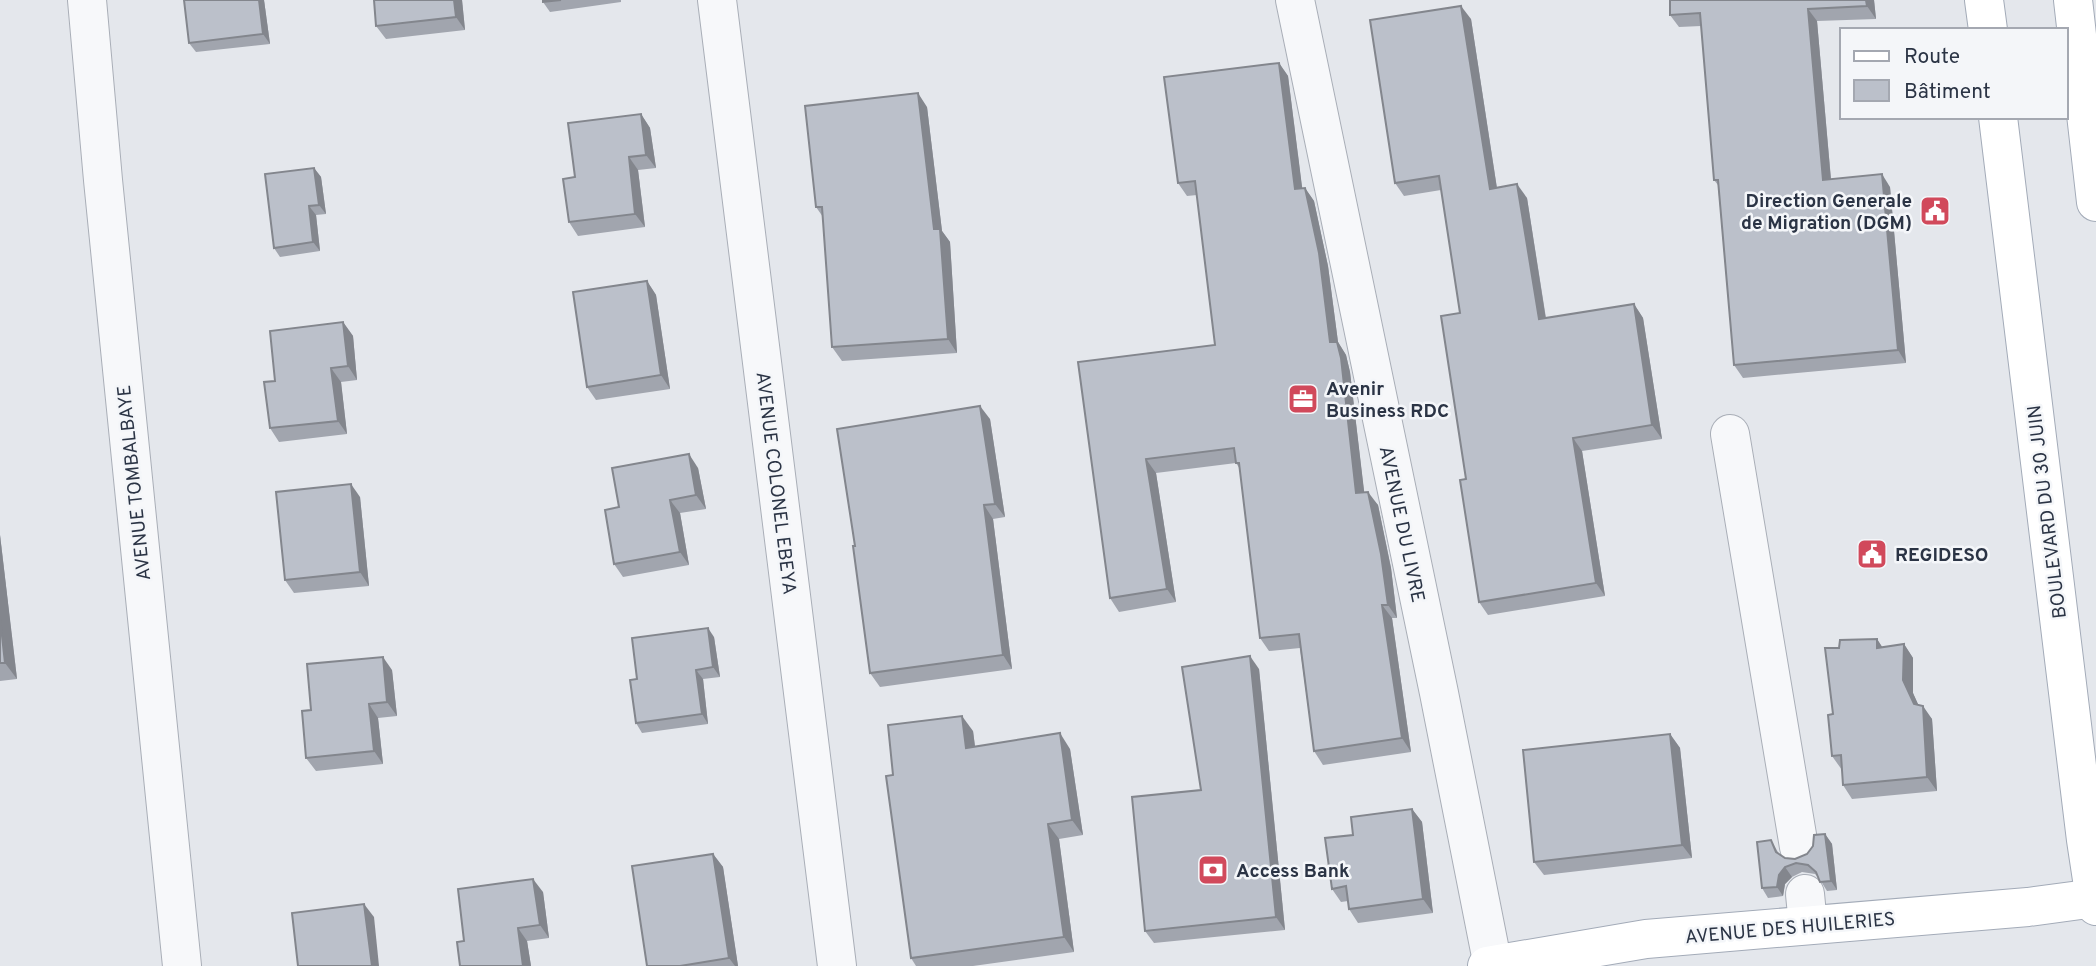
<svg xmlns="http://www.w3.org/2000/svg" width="2096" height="966" font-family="Overpass,sans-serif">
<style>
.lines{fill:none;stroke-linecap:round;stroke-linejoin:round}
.minor-casing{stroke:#a9aeb7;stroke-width:40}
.major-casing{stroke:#a3abb8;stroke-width:40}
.minor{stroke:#f7f8fa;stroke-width:38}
.major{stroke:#fff;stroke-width:38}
.wall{fill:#a1a5ae}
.shaded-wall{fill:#83868d}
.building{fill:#bbc0ca;stroke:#83868d;stroke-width:2}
.labels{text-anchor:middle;stroke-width:5;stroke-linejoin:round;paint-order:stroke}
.poi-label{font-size:19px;font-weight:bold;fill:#2b3445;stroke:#f4f6f9;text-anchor:start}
.street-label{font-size:19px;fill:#2b3445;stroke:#f4f6f9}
</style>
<rect width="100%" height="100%" fill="#e4e7ec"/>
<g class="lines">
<!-- minor casing -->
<g class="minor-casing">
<g id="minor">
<polyline points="87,0 103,180 182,966"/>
<polyline points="717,0 837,966"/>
<polyline points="1295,0 1439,693 1493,966"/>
<polyline points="1730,434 1799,847"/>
<polyline points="1805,894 1808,925"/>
</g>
</g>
<!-- major casing -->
<g class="major-casing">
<g id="major">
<polyline points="1984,0 1988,30"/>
<polyline points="2073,0 2096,202"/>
<polyline points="1998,117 2086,840 2096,906"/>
<polyline points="1487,966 1646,939 2028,907 2095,898"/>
</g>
</g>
<!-- minor -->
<use href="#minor" class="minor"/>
<!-- major -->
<use href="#major" class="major"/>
</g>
<!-- wall -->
<g class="wall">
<polygon points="184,0 264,0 270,44 196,52 189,43"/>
<polygon points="374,0 462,0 465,30 386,39 376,26"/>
<polygon points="543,0 621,0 621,2 550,12 543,2"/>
<polygon points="1670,0 1874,0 1876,19 1817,21 1831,179 1890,187 1906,363 1743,378 1734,365 1718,185 1714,180 1701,26 1679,27 1670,15"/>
<polygon points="1471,19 1497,188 1527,198 1546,318 1634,304 1643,318 1662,439 1582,451 1605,596 1488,615 1479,602 1466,479 1460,313 1441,190 1404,196 1395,183"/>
<polygon points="1279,63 1288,76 1302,188 1305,188 1314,201 1328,266 1338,342 1346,355 1350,372 1364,492 1378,505 1391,568 1397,618 1392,618 1411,752 1323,765 1314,751 1300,648 1269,651 1260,638 1240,469 1236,463 1156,473 1176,602 1119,612 1110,598 1078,362 1215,345 1197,195 1187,196 1178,183"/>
<polygon points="927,107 942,231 950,242 957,353 842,361 832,347 823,217 816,207"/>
<polygon points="641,114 650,128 656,168 638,170 645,227 578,236 569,222 575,177"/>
<polygon points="314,168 321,177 326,214 316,215 320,251 280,257 274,248"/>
<polygon points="647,281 656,295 670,389 596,400 587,387"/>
<polygon points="343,322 353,336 357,380 341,382 347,434 279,442 270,428 275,381"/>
<polygon points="990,419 1005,517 993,519 1012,669 880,687 870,673 855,546"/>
<polygon points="698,468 706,509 680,513 689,565 623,577 614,564 619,507"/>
<polygon points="360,497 369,586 294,593 285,580"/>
<polygon points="0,535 17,679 0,681"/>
<polygon points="714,637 720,677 703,679 708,724 642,733 636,723 637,679"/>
<polygon points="1877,639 1882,647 1904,644 1913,658 1913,693 1918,705 1932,719 1937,791 1852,799 1843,785 1842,770 1832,756 1833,714"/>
<polygon points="1259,669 1285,930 1154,943 1145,931 1201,790"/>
<polygon points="392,670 397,716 378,718 383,764 316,771 306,758"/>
<polygon points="973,731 975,746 1070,749 1083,835 1059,839 1074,952 973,966 916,966 911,958 893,775"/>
<polygon points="1670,734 1680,748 1692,858 1544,875 1534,862"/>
<polygon points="1412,809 1422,822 1433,913 1358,923 1349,909 1348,901 1341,902 1332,889"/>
<polygon points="1825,834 1832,844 1837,890 1827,891 1819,878 1815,874 1802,872 1792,877 1785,884 1783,896 1768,898 1762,888 1771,840 1779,854 1785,858 1795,859 1807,854"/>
<polygon points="713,854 723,867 738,966 647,966"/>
<polygon points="543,892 549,938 527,941 531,966 460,966 464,941"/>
</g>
<!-- shaded-wall -->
<g class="shaded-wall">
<polygon points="259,0 264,0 270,44 263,34"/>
<polygon points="454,0 462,0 465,30 456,17"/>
<polygon points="1866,0 1874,0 1876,19 1867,6"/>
<polygon points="1461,6 1471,19 1499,202 1490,189"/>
<polygon points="1808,9 1817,21 1832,192 1823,180"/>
<polygon points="1279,63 1288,76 1304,202 1295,189"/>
<polygon points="918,93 927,107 942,231 950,242 957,353 948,339"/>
<polygon points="641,114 650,128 656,168 646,155"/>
<polygon points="629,157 638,170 645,227 635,214"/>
<polygon points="314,168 321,177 326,214 319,205"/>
<polygon points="1882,174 1890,187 1906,363 1898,350"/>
<polygon points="1517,184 1527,198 1548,333 1539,319"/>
<polygon points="1305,188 1314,201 1328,266 1338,342 1346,355 1350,372 1366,507 1356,493 1330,342"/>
<polygon points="309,206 316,215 320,251 313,242"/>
<polygon points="647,281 656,295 670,389 661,375"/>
<polygon points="1634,304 1643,318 1662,439 1652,425"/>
<polygon points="343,322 353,336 357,380 348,366"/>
<polygon points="331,368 341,382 347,434 338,421"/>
<polygon points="980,406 990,419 1005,517 995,504"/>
<polygon points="1573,438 1582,451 1605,596 1596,583"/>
<polygon points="689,454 698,468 706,509 696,495"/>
<polygon points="1146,459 1156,473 1176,602 1167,589"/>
<polygon points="351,484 360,497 369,586 360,572"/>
<polygon points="1368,492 1378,505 1391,568 1397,618 1388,605"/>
<polygon points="670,500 680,513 689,565 680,552"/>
<polygon points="984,505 993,519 1012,669 1003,655"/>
<polygon points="0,535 17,679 5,663 0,618"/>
<polygon points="1382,605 1392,618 1411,752 1402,738"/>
<polygon points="708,628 714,637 720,677 713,667"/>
<polygon points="1877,639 1886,653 1877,648"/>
<polygon points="1904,644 1913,658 1913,693 1924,717 1923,706 1932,719 1937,791 1927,777 1903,680"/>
<polygon points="1250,656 1259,669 1285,930 1276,917"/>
<polygon points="383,657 392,670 397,716 387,702"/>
<polygon points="696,670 703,679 708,724 702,714"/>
<polygon points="369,704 378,718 383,764 374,751"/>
<polygon points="962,716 973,731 977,763 966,748"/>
<polygon points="1060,733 1070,749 1083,835 1072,820"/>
<polygon points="1670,734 1680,748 1692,858 1682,845"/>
<polygon points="1412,809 1422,822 1433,913 1423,899"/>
<polygon points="1048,824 1059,839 1074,952 1064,937"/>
<polygon points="1825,834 1832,844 1837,890 1831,881"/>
<polygon points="713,854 723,867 738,966 735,966 729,958"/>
<polygon points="1785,867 1792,877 1785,884 1783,896 1777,887 1779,875"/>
<polygon points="533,879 543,892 549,938 540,925"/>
<polygon points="364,904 374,917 379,966 372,966"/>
<polygon points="518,928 527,941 531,966 523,966"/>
</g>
<!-- building -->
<g class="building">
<polygon points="184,0 259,0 263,34 189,43"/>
<polygon points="374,0 454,0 456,17 376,26"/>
<polygon points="543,0 561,0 543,2"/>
<polygon points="1670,0 1866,0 1867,6 1808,9 1823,180 1882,174 1898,350 1734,365 1718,180 1714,180 1700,13 1670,15"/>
<polygon points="1461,6 1490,189 1517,184 1539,319 1634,304 1652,425 1573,438 1596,583 1479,602 1460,480 1466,479 1441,316 1460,313 1439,176 1395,183 1370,20"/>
<polygon points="1279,63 1295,189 1305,188 1319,253 1330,342 1337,342 1341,358 1356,493 1368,492 1381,554 1388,605 1382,605 1402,738 1314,751 1299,634 1260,638 1239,463 1236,463 1234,448 1146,459 1167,589 1110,598 1078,362 1215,345 1195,181 1178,183 1164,77"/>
<polygon points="918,93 934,229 940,229 948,339 832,347 822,207 816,207 805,106"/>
<polygon points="641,114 646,155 629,157 635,214 569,222 563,179 575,177 568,123"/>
<polygon points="314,168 319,205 309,206 313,242 274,248 265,174"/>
<polygon points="647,281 661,375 587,387 573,292"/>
<polygon points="343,322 348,366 331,368 338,421 270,428 264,382 275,381 270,331"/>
<polygon points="980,406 995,504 984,505 1003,655 870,673 853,546 855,546 837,429"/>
<polygon points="689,454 696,495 670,500 680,552 614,564 605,510 619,507 612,468"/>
<polygon points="351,484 360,572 285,580 276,492"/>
<polygon points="0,618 5,663 0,663"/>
<polygon points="708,628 713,667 696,670 702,714 636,723 630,680 637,679 632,638"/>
<polygon points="1877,639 1877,648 1904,644 1903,680 1914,704 1923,706 1927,777 1843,785 1841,755 1832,756 1828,715 1833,714 1825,648 1839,648 1840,640"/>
<polygon points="1250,656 1276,917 1145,931 1132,797 1201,790 1182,667"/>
<polygon points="383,657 387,702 369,704 374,751 306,758 302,711 311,710 307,664"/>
<polygon points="962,716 966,748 1060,733 1072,820 1048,824 1064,937 911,958 886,776 893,775 888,725"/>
<polygon points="1670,734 1682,845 1534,862 1523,750"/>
<polygon points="1412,809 1423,899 1349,909 1346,886 1332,889 1325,838 1353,835 1351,817"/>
<polygon points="1825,834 1831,881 1820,882 1816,872 1808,865 1796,863 1785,867 1779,875 1777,887 1762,888 1757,842 1771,840 1776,852 1785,858 1795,859 1807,854 1813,846 1814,835"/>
<polygon points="713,854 729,958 680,966 647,966 632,866"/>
<polygon points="533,879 540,925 518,928 523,966 460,966 457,942 464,941 458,889"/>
<polygon points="364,904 372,966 298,966 292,913"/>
</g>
<!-- icons -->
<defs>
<g id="civic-square" transform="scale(1.575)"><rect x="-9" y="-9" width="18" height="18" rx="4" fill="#d1495b" stroke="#f4f6f9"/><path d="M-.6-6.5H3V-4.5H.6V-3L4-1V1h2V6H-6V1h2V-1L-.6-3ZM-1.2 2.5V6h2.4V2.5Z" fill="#fff"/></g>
<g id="office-square" transform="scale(1.575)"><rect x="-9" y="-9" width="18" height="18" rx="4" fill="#d1495b" stroke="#f4f6f9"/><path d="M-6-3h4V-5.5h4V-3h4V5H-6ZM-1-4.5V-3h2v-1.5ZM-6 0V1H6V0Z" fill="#fff"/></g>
<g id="bank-square" transform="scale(1.575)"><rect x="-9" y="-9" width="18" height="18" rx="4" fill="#d1495b" stroke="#f4f6f9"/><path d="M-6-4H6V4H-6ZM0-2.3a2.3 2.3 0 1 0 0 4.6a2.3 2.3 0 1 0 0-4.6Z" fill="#fff"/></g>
</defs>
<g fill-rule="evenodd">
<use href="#civic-square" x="1935" y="211"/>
<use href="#office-square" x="1303" y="399"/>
<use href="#civic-square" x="1872" y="554"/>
<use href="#bank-square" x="1213" y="870"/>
</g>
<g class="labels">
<!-- poi labels -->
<g class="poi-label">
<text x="1912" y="207" text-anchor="end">Direction Generale<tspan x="1912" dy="22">de Migration (DGM)</tspan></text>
<text x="1326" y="395">Avenir<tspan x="1326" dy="22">Business RDC</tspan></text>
<text x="1895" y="561">REGIDESO</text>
<text x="1236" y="877">Access Bank</text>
</g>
<!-- street labels -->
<g class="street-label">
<text transform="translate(133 483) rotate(-96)" y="7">AVENUE TOMBALBAYE</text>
<text transform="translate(777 483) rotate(83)" y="7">AVENUE COLONEL EBEYA</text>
<text transform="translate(2046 512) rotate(-97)" y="7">BOULEVARD DU 30 JUIN</text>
<text transform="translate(1403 524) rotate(78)" y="7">AVENUE DU LIVRE</text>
<text transform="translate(1790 927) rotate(-5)" y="7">AVENUE DES HUILERIES</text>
</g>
</g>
<!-- legend -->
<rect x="1840" y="28" width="228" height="91" fill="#f4f6f9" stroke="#a4a8b1" stroke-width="2"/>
<rect x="1854" y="51" width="35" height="10" fill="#ffffff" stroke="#a4a8b1" stroke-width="2"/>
<text x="1904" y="63" font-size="21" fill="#2b3445">Route</text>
<rect x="1854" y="80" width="35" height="21" fill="#bbc0ca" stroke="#a4a8b1" stroke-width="2"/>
<text x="1904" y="98" font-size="21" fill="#2b3445">Bâtiment</text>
</svg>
